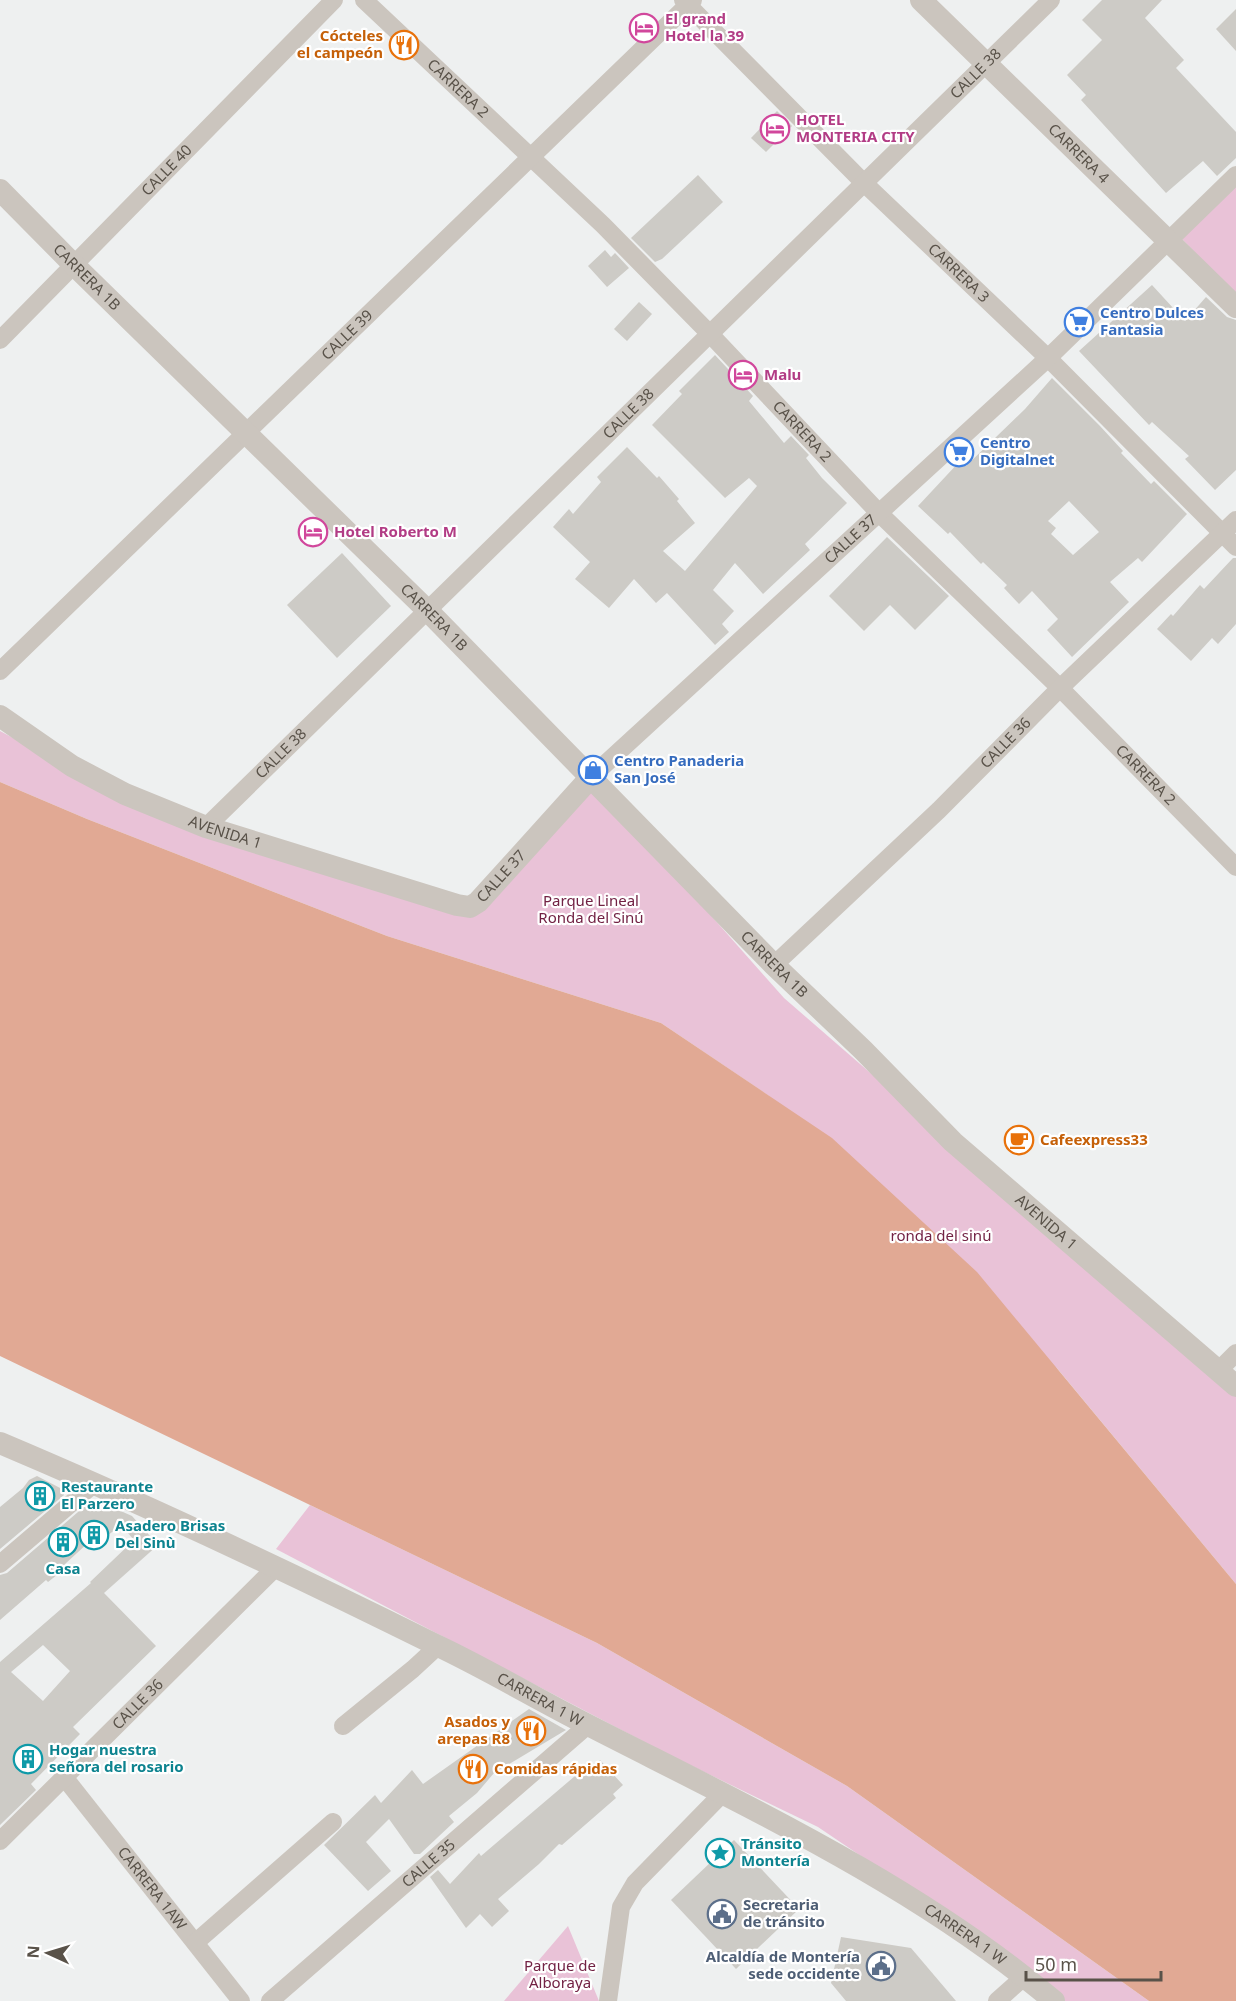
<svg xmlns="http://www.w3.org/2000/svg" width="1236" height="2001" font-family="'Noto Sans',sans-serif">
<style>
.green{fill:#e9c2d7}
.water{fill:#e1a994}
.building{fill:#cdcbc6;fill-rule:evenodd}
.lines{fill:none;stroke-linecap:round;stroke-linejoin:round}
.minor{stroke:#cbc5be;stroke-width:18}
.tertiary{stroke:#cbc5be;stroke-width:22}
.labels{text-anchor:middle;stroke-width:4.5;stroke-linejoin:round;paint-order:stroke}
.hotel-label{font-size:15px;font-weight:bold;fill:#b23c85;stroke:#fff;text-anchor:start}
.food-label{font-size:15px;font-weight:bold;fill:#c56008;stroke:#fff;text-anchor:end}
.street-label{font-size:15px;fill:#595249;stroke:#fff}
.shop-label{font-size:15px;font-weight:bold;fill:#366cbe;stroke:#fff;text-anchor:start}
.park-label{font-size:15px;fill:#722244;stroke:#fff}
.culture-label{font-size:15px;font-weight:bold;fill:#0d838f;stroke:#fff;text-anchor:start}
.service-label{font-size:15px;font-weight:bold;fill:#4e5e75;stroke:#fff;text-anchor:start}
</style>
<rect width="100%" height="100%" fill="#eef0f0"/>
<!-- green -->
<g class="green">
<polygon points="1236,186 1236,295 1182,239"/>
<polygon points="0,731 101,785 467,912 592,781 784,998 1236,1390 1236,1584 1056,1367 1107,1462 769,1096 661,1023 387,936 87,819 0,782"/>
<polygon points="310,1505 597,1643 847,1786 1149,2001 1065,2001 1031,1971 818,1827 669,1755 276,1549"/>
<polygon points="568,1926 599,2001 504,2001"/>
</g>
<!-- water -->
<polygon class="water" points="0,782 87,819 387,936 661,1023 832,1138 977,1272 1236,1584 1236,2001 1149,2001 847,1786 597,1643 0,1356"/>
<!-- building -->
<g class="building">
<polygon points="1102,0 1162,0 1145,18 1184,60 1176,68 1236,132 1236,158 1217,176 1203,161 1166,193 1081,100 1086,95 1067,75 1102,40 1082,20"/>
<polygon points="1236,9 1236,51 1216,29"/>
<polygon points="777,111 792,126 766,152 751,138"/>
<polygon points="698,175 723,202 662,259 655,262 631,238"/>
<polygon points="605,250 611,257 615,253 629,268 607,287 588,266"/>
<polygon points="1152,285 1185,321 1206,297 1227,317 1236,320 1236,470 1215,490 1185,459 1189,456 1152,422 1149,425 1079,351"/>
<polygon points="639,302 652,314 627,341 614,329"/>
<polygon points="715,355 753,396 749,401 784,443 791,436 809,455 806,458 822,478 847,503 805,544 810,550 763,594 735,563 713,590 734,611 722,624 729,632 715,645 667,593 656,603 634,579 609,608 575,579 590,562 553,527 569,509 573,514 601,482 597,477 627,447 657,478 659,476 679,499 677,501 695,523 663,551 685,571 757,486 749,478 725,498 652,425 682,394 679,391"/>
<path d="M1052 378 1100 426 1123 451 1121 453 1151 484 1154 481 1187 514 1142 562 1138 558 1110 582 1129 602 1072 657 1047 630 1058 619 1032 591 1019 604 1004 588 1007 585 983 562 981 564 950 532 948 534 918 506 960 461 966 466 1025 409ZM1069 501 1099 532 1073 555 1051 534 1056 528 1048 521Z"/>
<polygon points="887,537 949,596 915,630 890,605 864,631 829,596"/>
<polygon points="342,553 391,606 337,658 287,605"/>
<polygon points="1233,558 1236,558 1236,624 1218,644 1212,638 1191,661 1157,629 1171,614 1173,616 1200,585 1204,589"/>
<polygon points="37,1476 62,1489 64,1495 0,1549 0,1507 23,1488 29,1480"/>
<path d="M96 1500 132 1516 158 1545 104 1593 156 1646 73 1727 80 1734 31 1784 36 1790 0 1825V1662L91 1583 90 1582 134 1540 121 1525 93 1547 89 1542 65 1564 67 1567 48 1582 46 1580 0 1620V1575L7 1573 85 1506 91 1510ZM43 1645 70 1671 43 1701 11 1672Z"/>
<polygon points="529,1709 566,1730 494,1773 477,1793 449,1816 454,1822 420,1854 414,1854 389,1819 366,1842 391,1871 368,1891 324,1845 375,1795 381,1803 412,1770 423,1784"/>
<polygon points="600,1760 623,1785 613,1794 616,1798 562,1845 559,1844 539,1864 498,1899 509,1911 492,1927 480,1914 466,1928 430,1877 438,1870 450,1884 479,1853 481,1856 575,1776 577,1778 584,1773 586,1774"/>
<polygon points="734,1840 799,1909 736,1969 671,1900"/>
<polygon points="841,1937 911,1948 956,2001 846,2001 831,1983"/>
</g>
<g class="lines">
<!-- minor -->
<g class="minor">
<path id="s1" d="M364 0 603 225 710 334 880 514 1060 688 1236 867"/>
<path id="s2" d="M683 0 864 183 1048 358 1236 547"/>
<path id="s3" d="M0 340 334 0"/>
<path id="s4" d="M0 671 693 0"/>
<path id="s5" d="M591 777 1048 358 1236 175"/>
<path id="s6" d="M206 827 1051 0"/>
<path id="s7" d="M774 965 939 810 1060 688 1236 520"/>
<polyline points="1218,1371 1236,1353"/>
<polyline points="0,1564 95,1483"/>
<polyline points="343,1726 413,1669 439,1645"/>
<path id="s8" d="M64 1777 241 2001"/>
<path id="s9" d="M0 1841 275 1568"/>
<polyline points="196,1942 333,1822"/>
<path id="s10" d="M270 2001 588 1725"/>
<polyline points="608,2001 621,1907 635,1883 722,1794"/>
<polyline points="997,2001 1025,1976"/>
</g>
<!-- tertiary -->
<g class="tertiary">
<path id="s11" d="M921 0 1236 307"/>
<path id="s12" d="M0 190 74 265 427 610 774 965 863 1050 953 1142 1236 1386"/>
<path id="s13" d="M0 716 72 766 125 794 206 827 457 905 470 907 478 902 591 777"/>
<path id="s14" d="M0 1443C147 1505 293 1574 436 1645 489 1670 538 1700 590 1726 750 1808 916 1885 1054 2001"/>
</g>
</g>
<!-- icons -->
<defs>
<g id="hotel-ring" transform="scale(1.5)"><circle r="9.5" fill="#fff" stroke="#d1479c" stroke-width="1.5"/><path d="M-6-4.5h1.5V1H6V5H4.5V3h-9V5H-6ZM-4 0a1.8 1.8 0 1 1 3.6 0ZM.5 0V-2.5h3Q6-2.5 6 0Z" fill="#d1479c"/></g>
<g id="restaurant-ring" transform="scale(1.5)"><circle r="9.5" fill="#fff" stroke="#e8710a" stroke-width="1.5"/><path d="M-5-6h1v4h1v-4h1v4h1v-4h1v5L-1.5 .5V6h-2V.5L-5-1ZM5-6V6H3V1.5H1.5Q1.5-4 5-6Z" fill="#e8710a"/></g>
<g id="supermarket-ring" transform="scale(1.5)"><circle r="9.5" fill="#fff" stroke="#3f7fe0" stroke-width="1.5"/><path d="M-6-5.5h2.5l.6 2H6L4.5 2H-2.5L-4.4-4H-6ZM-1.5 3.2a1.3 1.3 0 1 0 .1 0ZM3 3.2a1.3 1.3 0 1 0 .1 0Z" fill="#3f7fe0"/></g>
<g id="shop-ring" transform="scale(1.5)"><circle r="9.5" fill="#fff" stroke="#3f7fe0" stroke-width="1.5"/><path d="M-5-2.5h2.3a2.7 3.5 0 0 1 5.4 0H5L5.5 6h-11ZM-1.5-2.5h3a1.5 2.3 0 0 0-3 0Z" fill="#3f7fe0"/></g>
<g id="cafe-ring" transform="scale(1.5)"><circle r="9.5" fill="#fff" stroke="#e8710a" stroke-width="1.5"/><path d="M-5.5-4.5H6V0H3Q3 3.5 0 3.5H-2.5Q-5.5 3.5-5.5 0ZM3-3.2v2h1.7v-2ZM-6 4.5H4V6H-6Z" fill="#e8710a"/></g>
<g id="building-ring" transform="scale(1.5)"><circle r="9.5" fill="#fff" stroke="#0f9aa8" stroke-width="1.5"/><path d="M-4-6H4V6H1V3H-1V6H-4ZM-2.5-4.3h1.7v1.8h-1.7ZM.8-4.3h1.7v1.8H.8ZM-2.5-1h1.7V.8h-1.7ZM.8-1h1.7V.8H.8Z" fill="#0f9aa8"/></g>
<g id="sight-ring" transform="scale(1.5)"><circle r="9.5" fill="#fff" stroke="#0f9aa8" stroke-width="1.5"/><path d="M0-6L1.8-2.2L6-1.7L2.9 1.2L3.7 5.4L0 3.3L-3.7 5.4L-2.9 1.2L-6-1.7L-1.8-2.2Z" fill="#0f9aa8"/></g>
<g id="civic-ring" transform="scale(1.5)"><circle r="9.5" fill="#fff" stroke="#5c6f8a" stroke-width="1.5"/><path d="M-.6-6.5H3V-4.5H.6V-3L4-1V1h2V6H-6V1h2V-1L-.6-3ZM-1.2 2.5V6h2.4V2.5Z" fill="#5c6f8a"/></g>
</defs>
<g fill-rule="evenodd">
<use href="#hotel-ring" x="644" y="28"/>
<use href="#restaurant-ring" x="404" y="45"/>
<use href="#hotel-ring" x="775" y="129"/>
<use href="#supermarket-ring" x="1079" y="322"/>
<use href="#hotel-ring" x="743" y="375"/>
<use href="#supermarket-ring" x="959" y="452"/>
<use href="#hotel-ring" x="313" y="532"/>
<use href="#shop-ring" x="593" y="770"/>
<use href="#cafe-ring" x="1019" y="1140"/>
<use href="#building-ring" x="40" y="1496"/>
<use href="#building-ring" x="94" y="1535"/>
<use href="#building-ring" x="63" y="1542"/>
<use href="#restaurant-ring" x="531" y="1731"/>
<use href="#building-ring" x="28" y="1759"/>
<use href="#restaurant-ring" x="473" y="1769"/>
<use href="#sight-ring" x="720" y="1853"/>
<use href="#civic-ring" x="722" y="1914"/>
<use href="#civic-ring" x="881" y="1966"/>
</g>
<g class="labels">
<!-- hotel labels -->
<g class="hotel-label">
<text x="665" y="24">El grand<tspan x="665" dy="17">Hotel la 39</tspan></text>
<text x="796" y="125">HOTEL<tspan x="796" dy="17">MONTERIA CITY</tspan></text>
<text x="764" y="380">Malu</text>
<text x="334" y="537">Hotel Roberto M</text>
</g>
<!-- food labels -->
<g class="food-label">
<text x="383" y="41">Cócteles<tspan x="383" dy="17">el campeón</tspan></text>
<text x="1040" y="1145" text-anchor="start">Cafeexpress33</text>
<text x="510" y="1727">Asados y<tspan x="510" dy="17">arepas R8</tspan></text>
<text x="494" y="1774" text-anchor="start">Comidas rápidas</text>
</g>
<!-- street labels -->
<g class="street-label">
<text dy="5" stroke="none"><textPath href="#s6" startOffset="1077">CALLE 38</textPath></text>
<text dy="5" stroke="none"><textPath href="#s1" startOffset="129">CARRERA 2</textPath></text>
<text dy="5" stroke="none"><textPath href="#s11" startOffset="220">CARRERA 4</textPath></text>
<text dy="5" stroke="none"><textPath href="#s3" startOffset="238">CALLE 40</textPath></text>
<text dy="5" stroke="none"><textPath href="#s2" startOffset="388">CARRERA 3</textPath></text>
<text dy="5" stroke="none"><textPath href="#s12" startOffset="123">CARRERA 1B</textPath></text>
<text dy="5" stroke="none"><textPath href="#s4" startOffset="483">CALLE 39</textPath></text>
<text dy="5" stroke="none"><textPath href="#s6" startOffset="591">CALLE 38</textPath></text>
<text dy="5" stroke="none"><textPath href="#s1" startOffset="615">CARRERA 2</textPath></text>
<text dy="5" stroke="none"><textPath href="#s5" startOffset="352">CALLE 37</textPath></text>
<text dy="5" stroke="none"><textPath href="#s12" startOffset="609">CARRERA 1B</textPath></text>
<text dy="5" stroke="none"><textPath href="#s7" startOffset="321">CALLE 36</textPath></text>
<text dy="5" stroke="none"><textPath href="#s6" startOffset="105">CALLE 38</textPath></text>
<text dy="5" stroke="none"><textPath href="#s1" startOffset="1101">CARRERA 2</textPath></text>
<text dy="5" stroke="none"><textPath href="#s13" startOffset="255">AVENIDA 1</textPath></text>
<text dy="5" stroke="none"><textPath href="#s13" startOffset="555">CALLE 37</textPath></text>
<text dy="5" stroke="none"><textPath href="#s12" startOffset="1095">CARRERA 1B</textPath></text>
<text dy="5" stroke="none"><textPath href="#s12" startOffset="1470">AVENIDA 1</textPath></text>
<text dy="5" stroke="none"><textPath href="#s14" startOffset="598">CARRERA 1 W</textPath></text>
<text dy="5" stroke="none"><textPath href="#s9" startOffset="194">CALLE 36</textPath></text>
<text dy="5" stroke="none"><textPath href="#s10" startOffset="210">CALLE 35</textPath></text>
<text dy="5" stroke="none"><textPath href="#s8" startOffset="142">CARRERA 1AW</textPath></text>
<text dy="5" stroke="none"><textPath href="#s14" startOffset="1084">CARRERA 1 W</textPath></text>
</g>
<!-- shop labels -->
<g class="shop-label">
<text x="1100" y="318">Centro Dulces<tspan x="1100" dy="17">Fantasia</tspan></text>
<text x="980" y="448">Centro<tspan x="980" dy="17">Digitalnet</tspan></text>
<text x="614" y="766">Centro Panaderia<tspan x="614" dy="17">San José</tspan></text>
</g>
<!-- park labels -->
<g class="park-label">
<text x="591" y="906">Parque Lineal<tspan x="591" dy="17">Ronda del Sinú</tspan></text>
<text x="941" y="1241">ronda del sinú</text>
<text x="560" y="1971">Parque de<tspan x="560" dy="17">Alboraya</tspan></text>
</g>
<!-- culture labels -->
<g class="culture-label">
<text x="61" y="1492">Restaurante<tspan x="61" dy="17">El Parzero</tspan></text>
<text x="115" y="1531">Asadero Brisas<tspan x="115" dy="17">Del Sinù</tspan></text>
<text x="63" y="1574" text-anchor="middle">Casa</text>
<text x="49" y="1755">Hogar nuestra<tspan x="49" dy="17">señora del rosario</tspan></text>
<text x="741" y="1849">Tránsito<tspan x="741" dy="17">Montería</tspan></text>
</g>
<!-- service labels -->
<g class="service-label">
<text x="743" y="1910">Secretaria<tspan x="743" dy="17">de tránsito</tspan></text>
<text x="860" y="1962" text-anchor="end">Alcaldía de Montería<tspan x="860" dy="17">sede occidente</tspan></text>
</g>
</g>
<!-- north arrow -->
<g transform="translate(48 1953) rotate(274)" stroke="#ffffff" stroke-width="4.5" paint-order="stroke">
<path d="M0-4.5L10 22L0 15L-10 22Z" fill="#595249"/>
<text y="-9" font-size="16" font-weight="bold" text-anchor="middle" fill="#595249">N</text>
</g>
<!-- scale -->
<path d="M1026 1971v9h135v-9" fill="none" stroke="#595249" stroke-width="3"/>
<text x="1035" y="1971" font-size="18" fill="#595249" stroke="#ffffff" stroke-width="4.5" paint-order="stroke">50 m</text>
</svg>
